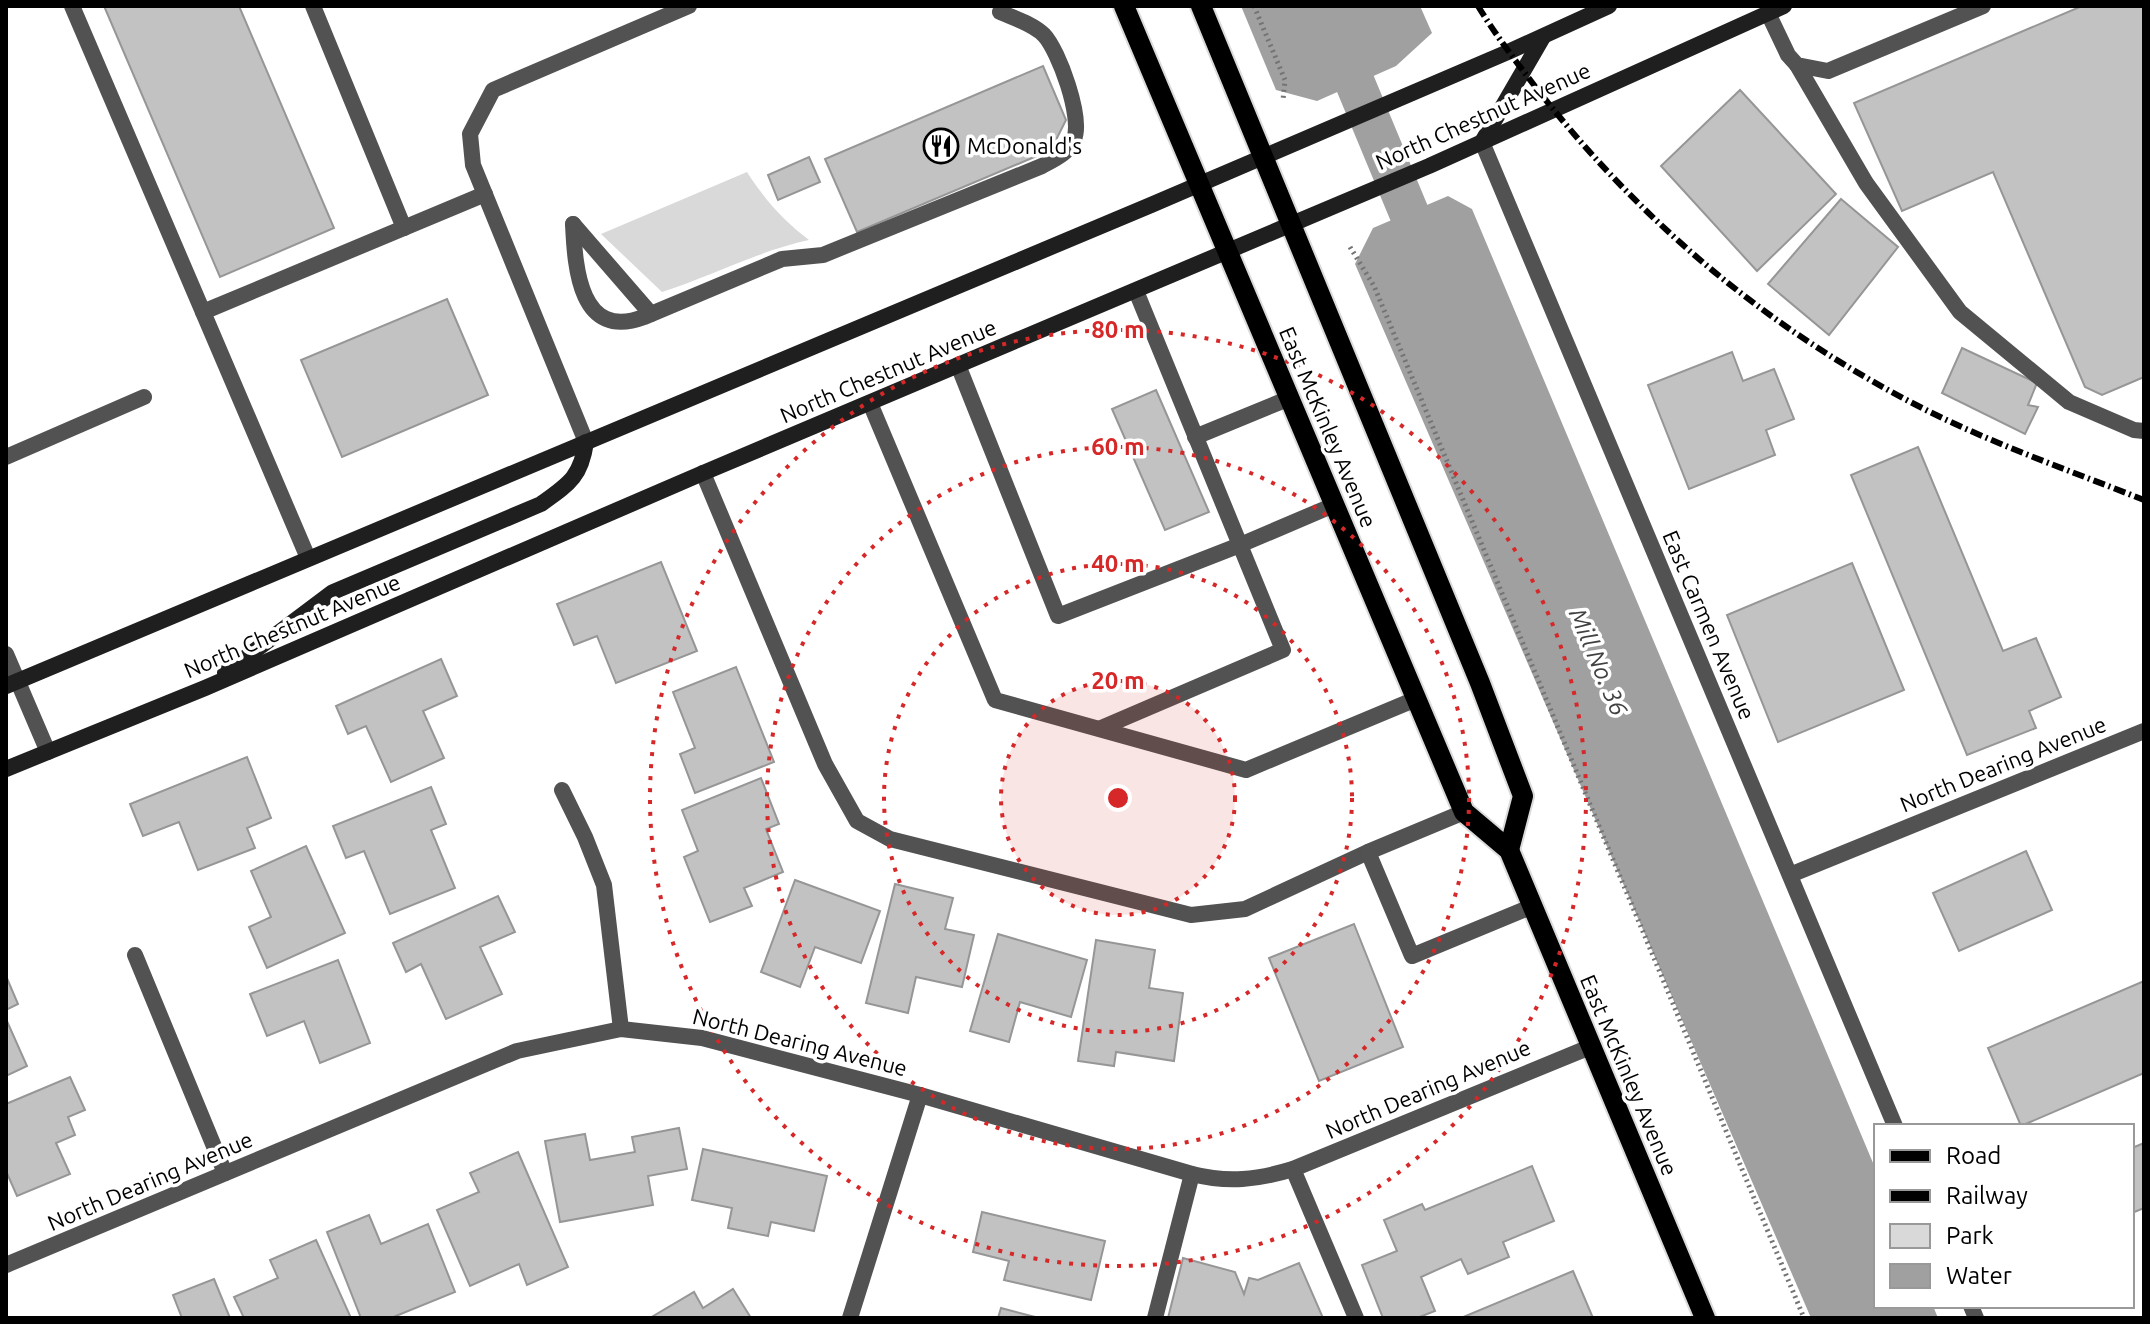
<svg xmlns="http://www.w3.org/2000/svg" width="2150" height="1324" font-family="Ubuntu,sans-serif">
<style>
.green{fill:#d9d9d9}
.water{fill:#a0a0a0}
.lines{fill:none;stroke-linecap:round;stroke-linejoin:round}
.canal{stroke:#a0a0a0;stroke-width:40}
.building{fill:#c2c2c2;stroke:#969696;stroke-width:2}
.primary-casing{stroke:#dbdbdb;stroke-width:24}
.path{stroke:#747474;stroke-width:5;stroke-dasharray:2 4;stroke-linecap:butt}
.lane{stroke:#525252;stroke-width:16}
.street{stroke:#525252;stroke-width:16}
.secondary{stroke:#1f1f1f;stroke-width:16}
.primary{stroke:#000;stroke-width:20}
.rail{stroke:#000;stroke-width:6;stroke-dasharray:12 4 2 4;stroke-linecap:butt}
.ring{fill:none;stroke:#d62828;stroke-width:4;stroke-dasharray:4 8}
.labels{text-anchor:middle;stroke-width:7;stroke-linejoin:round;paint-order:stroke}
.street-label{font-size:22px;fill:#000;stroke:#fff}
.poi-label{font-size:22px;fill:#000;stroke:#fff;text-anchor:start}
.water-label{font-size:24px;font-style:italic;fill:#414141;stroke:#fff}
.centre{fill:#d62828;stroke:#fff;stroke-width:4}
.ring-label{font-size:24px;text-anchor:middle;font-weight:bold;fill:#d62828;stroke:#fff;stroke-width:7;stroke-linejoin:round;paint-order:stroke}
</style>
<rect width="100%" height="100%" fill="#fff"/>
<!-- green -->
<path class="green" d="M747 172C765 200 783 220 809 240 758 251 712 276 662 292L601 234Z"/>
<!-- water -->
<g class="water">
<polygon points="1241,6 1420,6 1432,33 1396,66 1317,101 1276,90"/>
<polygon points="1448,196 1472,209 1876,1170 1876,1306 1933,1306 1938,1318 1811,1318 1355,264 1373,228"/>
</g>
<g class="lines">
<!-- canal -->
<polyline class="canal" points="1323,6 1429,261"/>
</g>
<!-- building -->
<g class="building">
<polygon points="104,6 239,6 334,228 220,277"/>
<polygon points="2082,6 2144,6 2144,377 2102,395 2085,387 1993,172 1902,211 1854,103"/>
<polygon points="1043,66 1066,120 1051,150 857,232 825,159"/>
<polygon points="1740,90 1836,194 1757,271 1661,166"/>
<polygon points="809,157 820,182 778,200 768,175"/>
<polygon points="1841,199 1898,247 1829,335 1768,284"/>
<polygon points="447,299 488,395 342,457 301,360"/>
<polygon points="1962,348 2037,383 2028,405 2038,407 2025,434 1942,393"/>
<polygon points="1732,352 1743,381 1774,369 1794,419 1766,430 1775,455 1689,489 1648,385"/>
<polygon points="1156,390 1209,512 1165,530 1112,409"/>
<polygon points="1918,447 2003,651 2036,638 2061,697 2029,711 2036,728 1967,755 1851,475"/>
<polygon points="661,562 697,651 616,683 597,636 574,645 557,604"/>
<polygon points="1852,563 1904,690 1778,742 1727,615"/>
<polygon points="441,659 457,696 423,711 444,758 391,782 366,726 348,734 336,706"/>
<polygon points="736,667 774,762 695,793 680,754 695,748 673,692"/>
<polygon points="247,757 271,818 247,828 255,848 198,870 179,822 143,836 130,804"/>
<polygon points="761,778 779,824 766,829 783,872 744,888 752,906 710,922 684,857 698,851 682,810"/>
<polygon points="431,787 446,824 431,830 455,888 390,914 364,851 346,858 333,826"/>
<polygon points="306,846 345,933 267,968 249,927 271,917 251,871"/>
<polygon points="2026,851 2052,910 1959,951 1933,893"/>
<polygon points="795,880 880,911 861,963 815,947 800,987 761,972"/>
<polygon points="895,884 953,898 945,929 974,935 962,987 916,977 908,1013 866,1003"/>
<polygon points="498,896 515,932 480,947 502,994 446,1019 421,964 406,972 393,943"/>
<polygon points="1354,924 1403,1047 1319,1081 1269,958"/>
<polygon points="998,934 1087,960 1071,1017 1020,1002 1009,1042 970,1031"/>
<polygon points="1096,940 1155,950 1149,988 1183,993 1174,1061 1116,1052 1114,1066 1078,1061"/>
<polygon points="338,960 370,1043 320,1063 304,1021 267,1036 250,994"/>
<polygon points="6,976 18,1004 6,1010"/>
<polygon points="2144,981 2144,1073 2021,1126 1988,1048"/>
<polygon points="6,1019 27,1066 6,1076"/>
<polygon points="70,1077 85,1110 68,1117 75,1135 56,1143 70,1174 17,1196 6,1171 6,1104"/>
<polygon points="679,1128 687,1169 648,1176 653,1205 560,1222 545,1141 585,1134 590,1160 635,1152 632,1137"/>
<polygon points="2144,1143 2144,1208 2132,1213 2132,1148"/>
<polygon points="703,1149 827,1176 814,1231 771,1222 768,1236 728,1228 732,1208 692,1200"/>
<polygon points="518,1152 568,1267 527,1285 519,1264 470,1286 437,1210 479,1192 470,1173"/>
<polygon points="1532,1166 1554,1221 1503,1242 1509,1257 1468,1274 1461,1259 1421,1277 1435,1311 1417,1318 1383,1318 1362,1265 1397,1251 1384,1220 1422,1204 1425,1210"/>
<polygon points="982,1212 1105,1241 1091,1300 1004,1280 1009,1261 973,1252"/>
<polygon points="369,1215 381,1244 428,1224 455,1292 391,1318 361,1318 327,1232"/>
<polygon points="316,1240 351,1318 244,1318 234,1297 278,1278 270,1260"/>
<polygon points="1183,1258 1235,1272 1244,1294 1249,1278 1258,1280 1299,1263 1323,1318 1168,1318"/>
<polygon points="1573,1271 1593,1318 1461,1318"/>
<polygon points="214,1279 230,1318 182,1318 173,1295"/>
<polygon points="733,1289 751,1318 650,1318 694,1292 703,1308"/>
<polygon points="1001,1308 1039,1318 998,1318"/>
</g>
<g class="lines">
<!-- primary casing -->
<g class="primary-casing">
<g id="primary">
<polyline points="1124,6 1464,812 1509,850 1705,1318"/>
<polyline points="1201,6 1480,683 1523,796 1509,850"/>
</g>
</g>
<!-- path -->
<g class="path">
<polyline points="1254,6 1285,80 1283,100"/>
<polyline points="1350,247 1374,286 1804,1318"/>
</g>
<!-- lane -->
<g class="lane">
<polyline points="72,6 203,312"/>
<polyline points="313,6 404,228"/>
<polyline points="1768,13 1788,55 1797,65 1828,71 1983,6"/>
<polyline points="1797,65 1866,183 1960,312 2069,402 2134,430 2144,431"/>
<path d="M573 224C575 269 580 341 644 317L782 259 823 255 1042 166C1055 159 1069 153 1074 139 1083 118 1059 51 1044 35 1033 24 1014 18 1000 12"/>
<polyline points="573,224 651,314"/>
<polyline points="958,365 1058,616 1240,545 1136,291"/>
<polyline points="870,403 995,700 1246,770 1416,699"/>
<polyline points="1195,437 1290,398"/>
<polyline points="586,442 473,165 470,134 493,90 689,6"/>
<polyline points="6,457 144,397"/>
<polyline points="703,473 825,764 857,821 890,839 1191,915 1245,909 1368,852 1464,812"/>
<polyline points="308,558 203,312 485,194"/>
<polyline points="1101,728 1283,650 1240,545 1334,505"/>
<polyline points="1368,852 1412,956 1533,906"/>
<polyline points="1293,1169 1356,1318"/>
<polyline points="1155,1318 1192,1174"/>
</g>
<!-- street -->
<g class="street">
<polyline points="1482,142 1895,1126"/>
<polyline points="6,654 48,752"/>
<polyline points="562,790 585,837 604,885 621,1029"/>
<polyline points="1790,875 2144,731"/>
<polyline points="135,955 225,1173"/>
<path d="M6 1265 517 1051 621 1029 702 1038 920 1095 1192 1174C1228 1183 1257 1180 1293 1169L1590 1047"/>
<polyline points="1971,1306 1976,1318"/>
<polyline points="850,1318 920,1095"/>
</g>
<!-- secondary -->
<g class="secondary">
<polyline points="1482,142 1543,37"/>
<path d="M225 673 333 592 541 504C569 484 581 477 586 442"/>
<polyline points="6,686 1151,205 1508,52 1609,6"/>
<polyline points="6,769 205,688 703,473 1429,166 1784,6"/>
</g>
<!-- primary -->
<use href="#primary" class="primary"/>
<!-- rail -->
<path class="rail" d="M1478 6C1495 34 1514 59 1534 85 1640 222 1771 332 1926 410 1996 445 2071 471 2144 500"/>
</g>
<!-- distance rings -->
<circle cx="1118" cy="798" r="117" fill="#d62828" fill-opacity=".12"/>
<g class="ring">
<circle cx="1118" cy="798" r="117"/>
<circle cx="1118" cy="798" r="234"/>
<circle cx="1118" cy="798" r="351"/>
<circle cx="1118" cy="798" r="468"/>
</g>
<!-- icons -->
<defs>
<g id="restaurant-ring" transform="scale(1.8)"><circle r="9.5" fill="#fff" stroke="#000" stroke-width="1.5"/><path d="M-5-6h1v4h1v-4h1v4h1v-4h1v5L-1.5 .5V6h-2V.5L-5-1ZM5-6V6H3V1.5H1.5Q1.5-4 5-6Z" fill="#000"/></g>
</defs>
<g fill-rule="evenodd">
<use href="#restaurant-ring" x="941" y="146"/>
</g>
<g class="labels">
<!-- street labels -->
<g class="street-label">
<text transform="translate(1483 116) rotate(-24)" y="8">North Chestnut Avenue</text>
<text transform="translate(888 371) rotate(-23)" y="8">North Chestnut Avenue</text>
<text transform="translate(1328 427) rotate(67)" y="8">East McKinley Avenue</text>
<text transform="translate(1709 625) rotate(67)" y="8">East Carmen Avenue</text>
<text transform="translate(292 626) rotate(-23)" y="8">North Chestnut Avenue</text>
<text transform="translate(2003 764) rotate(-22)" y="8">North Dearing Avenue</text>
<text transform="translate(800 1042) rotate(14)" y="8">North Dearing Avenue</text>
<text transform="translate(1629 1075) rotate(67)" y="8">East McKinley Avenue</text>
<text transform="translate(1428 1089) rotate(-23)" y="8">North Dearing Avenue</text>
<text transform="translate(150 1181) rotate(-23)" y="8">North Dearing Avenue</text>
</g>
<!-- poi labels -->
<g class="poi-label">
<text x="967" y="154">McDonald's</text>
</g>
<!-- water labels -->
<g class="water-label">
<text transform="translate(1598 662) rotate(67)" y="8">Mill No. 36</text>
</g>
</g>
<circle cx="1118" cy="798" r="12" class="centre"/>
<g class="ring-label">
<text x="1118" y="338">80 m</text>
<text x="1118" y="455">60 m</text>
<text x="1118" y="572">40 m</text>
<text x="1118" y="689">20 m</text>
</g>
<!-- border -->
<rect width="2150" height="1324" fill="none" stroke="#000000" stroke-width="16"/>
<!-- legend -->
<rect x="1874" y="1124" width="260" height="184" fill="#ffffff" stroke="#999999" stroke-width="2"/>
<rect x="1890" y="1150" width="40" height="12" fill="#000000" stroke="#999999" stroke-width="2"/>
<text x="1946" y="1164" font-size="24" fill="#000000">Road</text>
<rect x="1890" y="1190" width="40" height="12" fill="#000000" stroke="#999999" stroke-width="2"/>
<text x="1946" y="1204" font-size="24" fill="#000000">Railway</text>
<rect x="1890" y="1224" width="40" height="24" fill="#d9d9d9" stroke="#999999" stroke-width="2"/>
<text x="1946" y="1244" font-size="24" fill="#000000">Park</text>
<rect x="1890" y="1264" width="40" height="24" fill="#a0a0a0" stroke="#999999" stroke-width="2"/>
<text x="1946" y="1284" font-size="24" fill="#000000">Water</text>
</svg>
